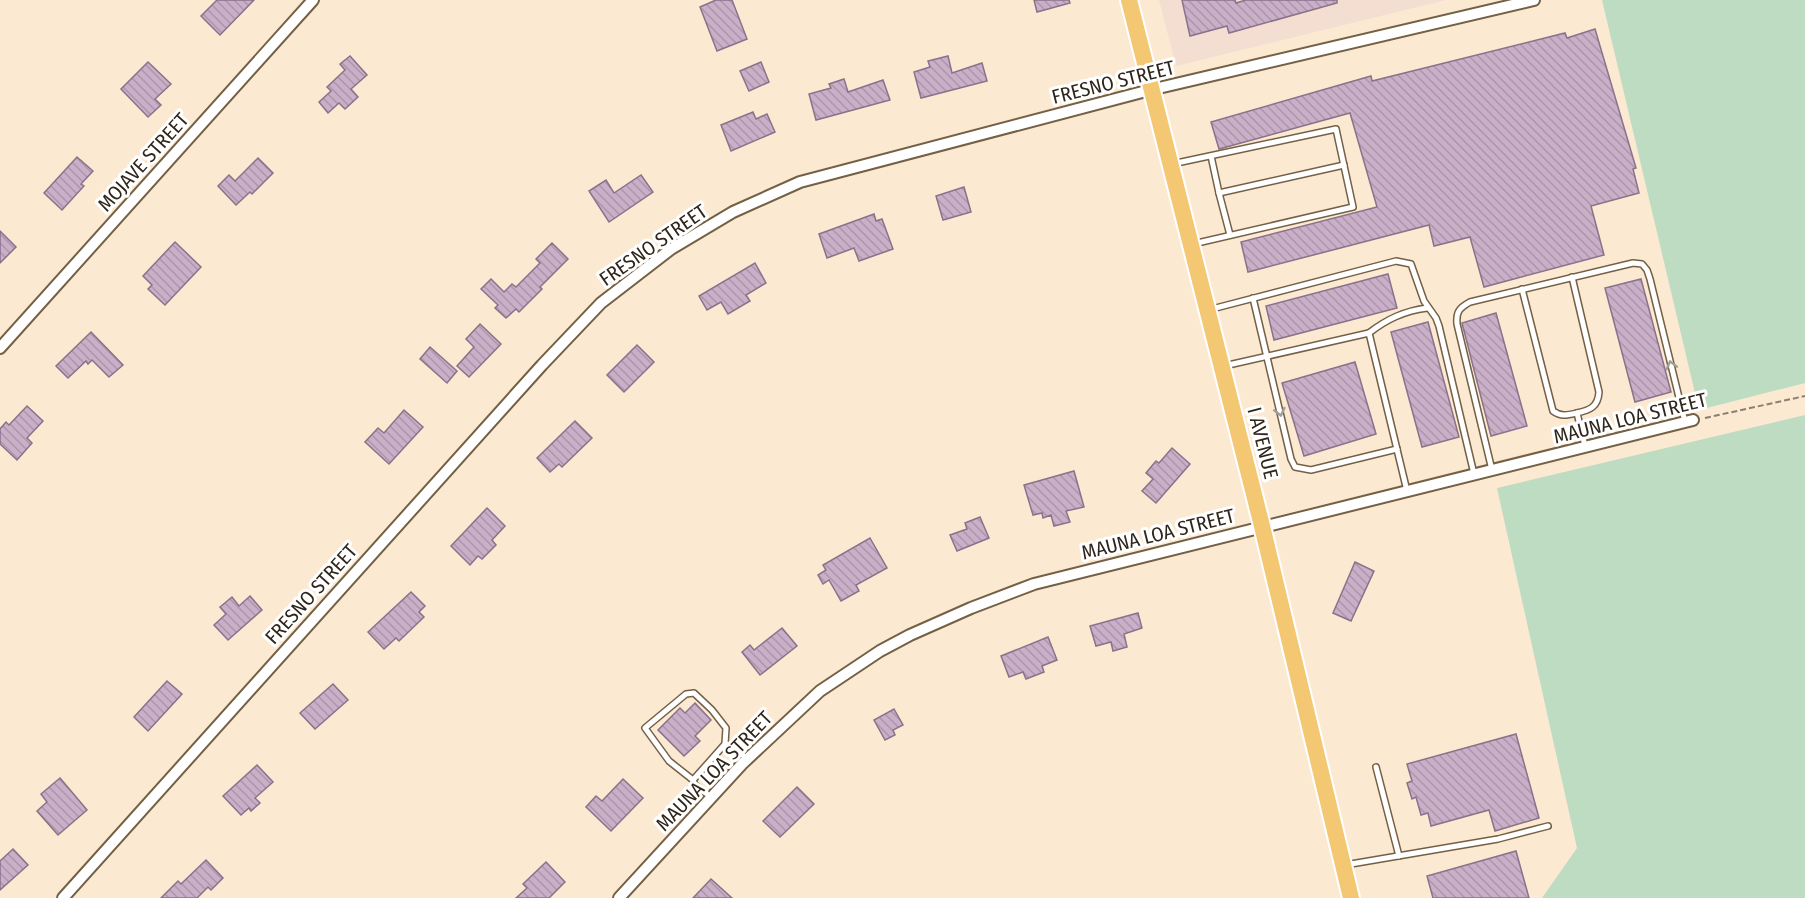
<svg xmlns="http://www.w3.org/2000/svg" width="1805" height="898" font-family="'Fira Sans Condensed',sans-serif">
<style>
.commercial{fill:#f4ddd1}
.grass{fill:#bddcc2}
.building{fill:url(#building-back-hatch);stroke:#8a728a;stroke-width:1.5}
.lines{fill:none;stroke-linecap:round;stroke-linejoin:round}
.service-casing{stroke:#736045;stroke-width:8}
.minor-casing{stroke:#736045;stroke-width:14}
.primary-casing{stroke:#fff;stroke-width:20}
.path{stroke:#8c7f6e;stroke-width:2;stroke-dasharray:6 3;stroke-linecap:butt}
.service{stroke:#fff;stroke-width:5}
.minor{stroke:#fff;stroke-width:10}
.primary{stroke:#f4c772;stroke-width:16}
.oneway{stroke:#a19d98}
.labels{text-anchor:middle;stroke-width:6;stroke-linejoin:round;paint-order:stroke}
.street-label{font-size:20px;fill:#2f261b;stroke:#fff}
</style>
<defs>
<pattern id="building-back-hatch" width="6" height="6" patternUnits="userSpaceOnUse" patternTransform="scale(1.5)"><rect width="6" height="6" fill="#c9afc8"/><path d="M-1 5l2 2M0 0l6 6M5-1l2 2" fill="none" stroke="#ad96ab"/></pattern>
</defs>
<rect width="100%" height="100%" fill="#fce9d2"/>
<!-- commercial -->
<polygon class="commercial" points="1159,0 1446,0 1176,66"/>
<!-- grass -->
<g class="grass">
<polygon points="1602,0 1805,0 1805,383 1699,410"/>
<polygon points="1805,415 1805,898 1542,898 1577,848 1497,488"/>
</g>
<!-- building -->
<g class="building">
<polygon points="217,0 254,0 220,35 201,16"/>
<polygon points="716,0 732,0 747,39 717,51 700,7"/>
<polygon points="1034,0 1069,0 1070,3 1037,12"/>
<polygon points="1182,0 1235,0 1236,3 1246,0 1337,0 1337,3 1229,33 1227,26 1190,36"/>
<polygon points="1595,29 1636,168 1633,169 1639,193 1591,206 1604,255 1484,287 1470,237 1434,246 1429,225 1248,272 1241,242 1377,207 1350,113 1219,149 1211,122 1371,76 1372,81 1565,33 1567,38"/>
<polygon points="350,56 367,75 351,89 358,97 345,109 339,103 328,113 319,102 331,91 327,87 345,70 340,64"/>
<polygon points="948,56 952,73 982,63 987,81 921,98 914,72 930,67 928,61"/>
<polygon points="148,62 171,84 155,99 161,105 148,117 121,89"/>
<polygon points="761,62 769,82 749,91 740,71"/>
<polygon points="844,79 848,92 883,80 890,100 816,120 809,94 831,88 829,84"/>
<polygon points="753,112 756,119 767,114 775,132 731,151 721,125"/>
<polygon points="77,157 93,171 81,184 84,186 62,210 44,193"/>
<polygon points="258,158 273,173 252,194 250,192 236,205 218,186 229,175 235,181"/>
<polygon points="641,175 653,192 609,222 589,191 606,180 614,193"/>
<polygon points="964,187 971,212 943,220 936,196"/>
<polygon points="874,214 876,221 882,219 893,249 859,261 854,248 827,258 819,234"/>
<polygon points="0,231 16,247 0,263"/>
<polygon points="175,242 201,267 165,305 148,289 152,285 143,276"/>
<polygon points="552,243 568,259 540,287 542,289 519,312 516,309 506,318 495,308 498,305 481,289 491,279 504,292 512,284 516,287 540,263 536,259"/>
<polygon points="755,263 766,283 746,295 750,301 728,314 721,302 707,310 699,296"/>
<polygon points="1388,274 1397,308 1274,340 1266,306"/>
<polygon points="1641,279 1671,392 1635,402 1605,288"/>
<polygon points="1496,313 1527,426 1491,436 1462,323"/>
<polygon points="1428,322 1459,437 1422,447 1391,332"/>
<polygon points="480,324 501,344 469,377 457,366 474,347 466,339"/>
<polygon points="91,332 123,365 109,377 92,360 88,364 86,361 68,378 56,366"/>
<polygon points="637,345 654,362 624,392 607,375"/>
<polygon points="430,347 457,371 447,383 420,359"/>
<polygon points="1355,362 1376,434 1304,456 1282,383"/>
<polygon points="27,406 43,421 27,438 32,443 17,460 0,444 0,429 6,422 9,425"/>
<polygon points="404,410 423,427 389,464 365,442 378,428 384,433"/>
<polygon points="575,421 592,438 562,467 559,464 550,472 537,458"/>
<polygon points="1172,448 1190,464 1156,503 1142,491 1153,479 1146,473 1156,461 1159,463"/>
<polygon points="1074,471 1084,507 1066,511 1070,522 1054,526 1051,515 1043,518 1042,513 1033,515 1024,485"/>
<polygon points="487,508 505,526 492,540 496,545 482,559 478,556 470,565 451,546"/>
<polygon points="980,517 989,538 957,551 950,535 967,529 965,523"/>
<polygon points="870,538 887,568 856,585 859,591 841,601 829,580 823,584 818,575 826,570 823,565"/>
<polygon points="1355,562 1374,571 1351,621 1333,613"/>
<polygon points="411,592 425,606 419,612 424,617 399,641 396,638 384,649 368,632"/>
<polygon points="250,596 262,610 228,640 214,625 226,614 220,607 232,597 239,606"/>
<polygon points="1138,613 1142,628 1124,634 1127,647 1113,651 1111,642 1096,646 1090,626"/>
<polygon points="782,628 797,646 760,675 742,652 750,645 754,650"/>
<polygon points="1048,637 1057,660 1042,666 1044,672 1026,679 1023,672 1009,677 1001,656"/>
<polygon points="167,681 182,694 148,731 134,717"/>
<polygon points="333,684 348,700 315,729 300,713"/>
<polygon points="695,703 711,720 695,736 700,741 684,756 658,730 680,708 685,713"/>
<polygon points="894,709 903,725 893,730 895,735 885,740 874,720"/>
<polygon points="1516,734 1539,818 1495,831 1489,810 1431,826 1428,813 1421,815 1416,797 1412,799 1407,783 1412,781 1407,764"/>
<polygon points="257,765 273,782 255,798 260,803 251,811 249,808 241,815 223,796"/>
<polygon points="60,778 87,810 58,835 37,811 47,802 41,794"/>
<polygon points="623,779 643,798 611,831 586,807 596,796 602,801"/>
<polygon points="797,787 814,804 780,837 763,821"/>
<polygon points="13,849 28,865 0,890 0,861"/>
<polygon points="1516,851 1529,898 1433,898 1427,876"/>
<polygon points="206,860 223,878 211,890 208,887 197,898 161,898 178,881 181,884"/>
<polygon points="546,862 565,882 549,898 516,898 527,888 523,884"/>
<polygon points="711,879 732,898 693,898"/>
</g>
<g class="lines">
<!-- service casing -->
<g class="service-casing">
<g id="service">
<polyline points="1211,156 1219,193"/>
<polyline points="1172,164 1336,129 1353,207 1193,244"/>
<polyline points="1230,235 1219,193 1344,165"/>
<path d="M1572 277 1599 392C1598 407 1590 410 1577 413L1585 446"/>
<path d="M1522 289 1553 411C1561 417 1568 415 1577 413"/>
<polyline points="1253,298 1291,459 1295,467 1311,470 1397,449"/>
<polyline points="1208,310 1396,261 1411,264 1424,301 1436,318 1439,326 1474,474"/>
<path d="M1369 333C1387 319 1404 311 1427 308"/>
<polyline points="1224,366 1369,333 1407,491"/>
<path d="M1492 470 1457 324C1456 312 1459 308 1470 302L1633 263 1642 264 1647 270 1650 279 1685 422"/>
<polyline points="1376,767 1399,856"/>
<polyline points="693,780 669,761 645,728 686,694 694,693 712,710 726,728 725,744"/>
<polyline points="711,797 695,785 693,780 725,744 733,746 747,759"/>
<polyline points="1345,865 1498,839 1548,826"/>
</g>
</g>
<!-- minor casing -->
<g class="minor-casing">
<g id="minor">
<polyline points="0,348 313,0"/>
<polyline points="63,898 542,365 601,303 671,249 733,212 800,182 1150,90 1534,0"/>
<polyline points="619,898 742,764 820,691 880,651 910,635 971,608 1034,584 1693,420"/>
</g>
</g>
<!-- primary casing -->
<g class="primary-casing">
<polyline id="primary" points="1129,0 1262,526 1351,898"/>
</g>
<!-- path -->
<polyline class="path" points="1705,418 1805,396"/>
<!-- service -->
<use href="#service" class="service"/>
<!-- minor -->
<use href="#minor" class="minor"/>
<!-- primary -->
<use href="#primary" class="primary"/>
</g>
<!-- one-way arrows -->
<defs><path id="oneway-chevron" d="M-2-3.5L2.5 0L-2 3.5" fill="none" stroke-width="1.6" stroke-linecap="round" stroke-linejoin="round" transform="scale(1.5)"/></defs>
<g class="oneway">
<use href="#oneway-chevron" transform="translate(1671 365) rotate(-104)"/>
<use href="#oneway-chevron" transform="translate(1280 412) rotate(77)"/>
</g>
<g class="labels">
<!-- street labels -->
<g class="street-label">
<text transform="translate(1113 82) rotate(-14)" y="7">FRESNO STREET</text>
<text transform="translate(143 162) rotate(-48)" y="7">MOJAVE STREET</text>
<text transform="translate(653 245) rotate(-35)" y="7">FRESNO STREET</text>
<text transform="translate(1630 418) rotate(-14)" y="7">MAUNA LOA STREET</text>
<text transform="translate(1263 443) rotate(76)" y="7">I AVENUE</text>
<text transform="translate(1158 534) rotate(-14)" y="7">MAUNA LOA STREET</text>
<text transform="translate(311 594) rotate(-48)" y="7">FRESNO STREET</text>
<text transform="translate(714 771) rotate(-46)" y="7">MAUNA LOA STREET</text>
</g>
</g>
</svg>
